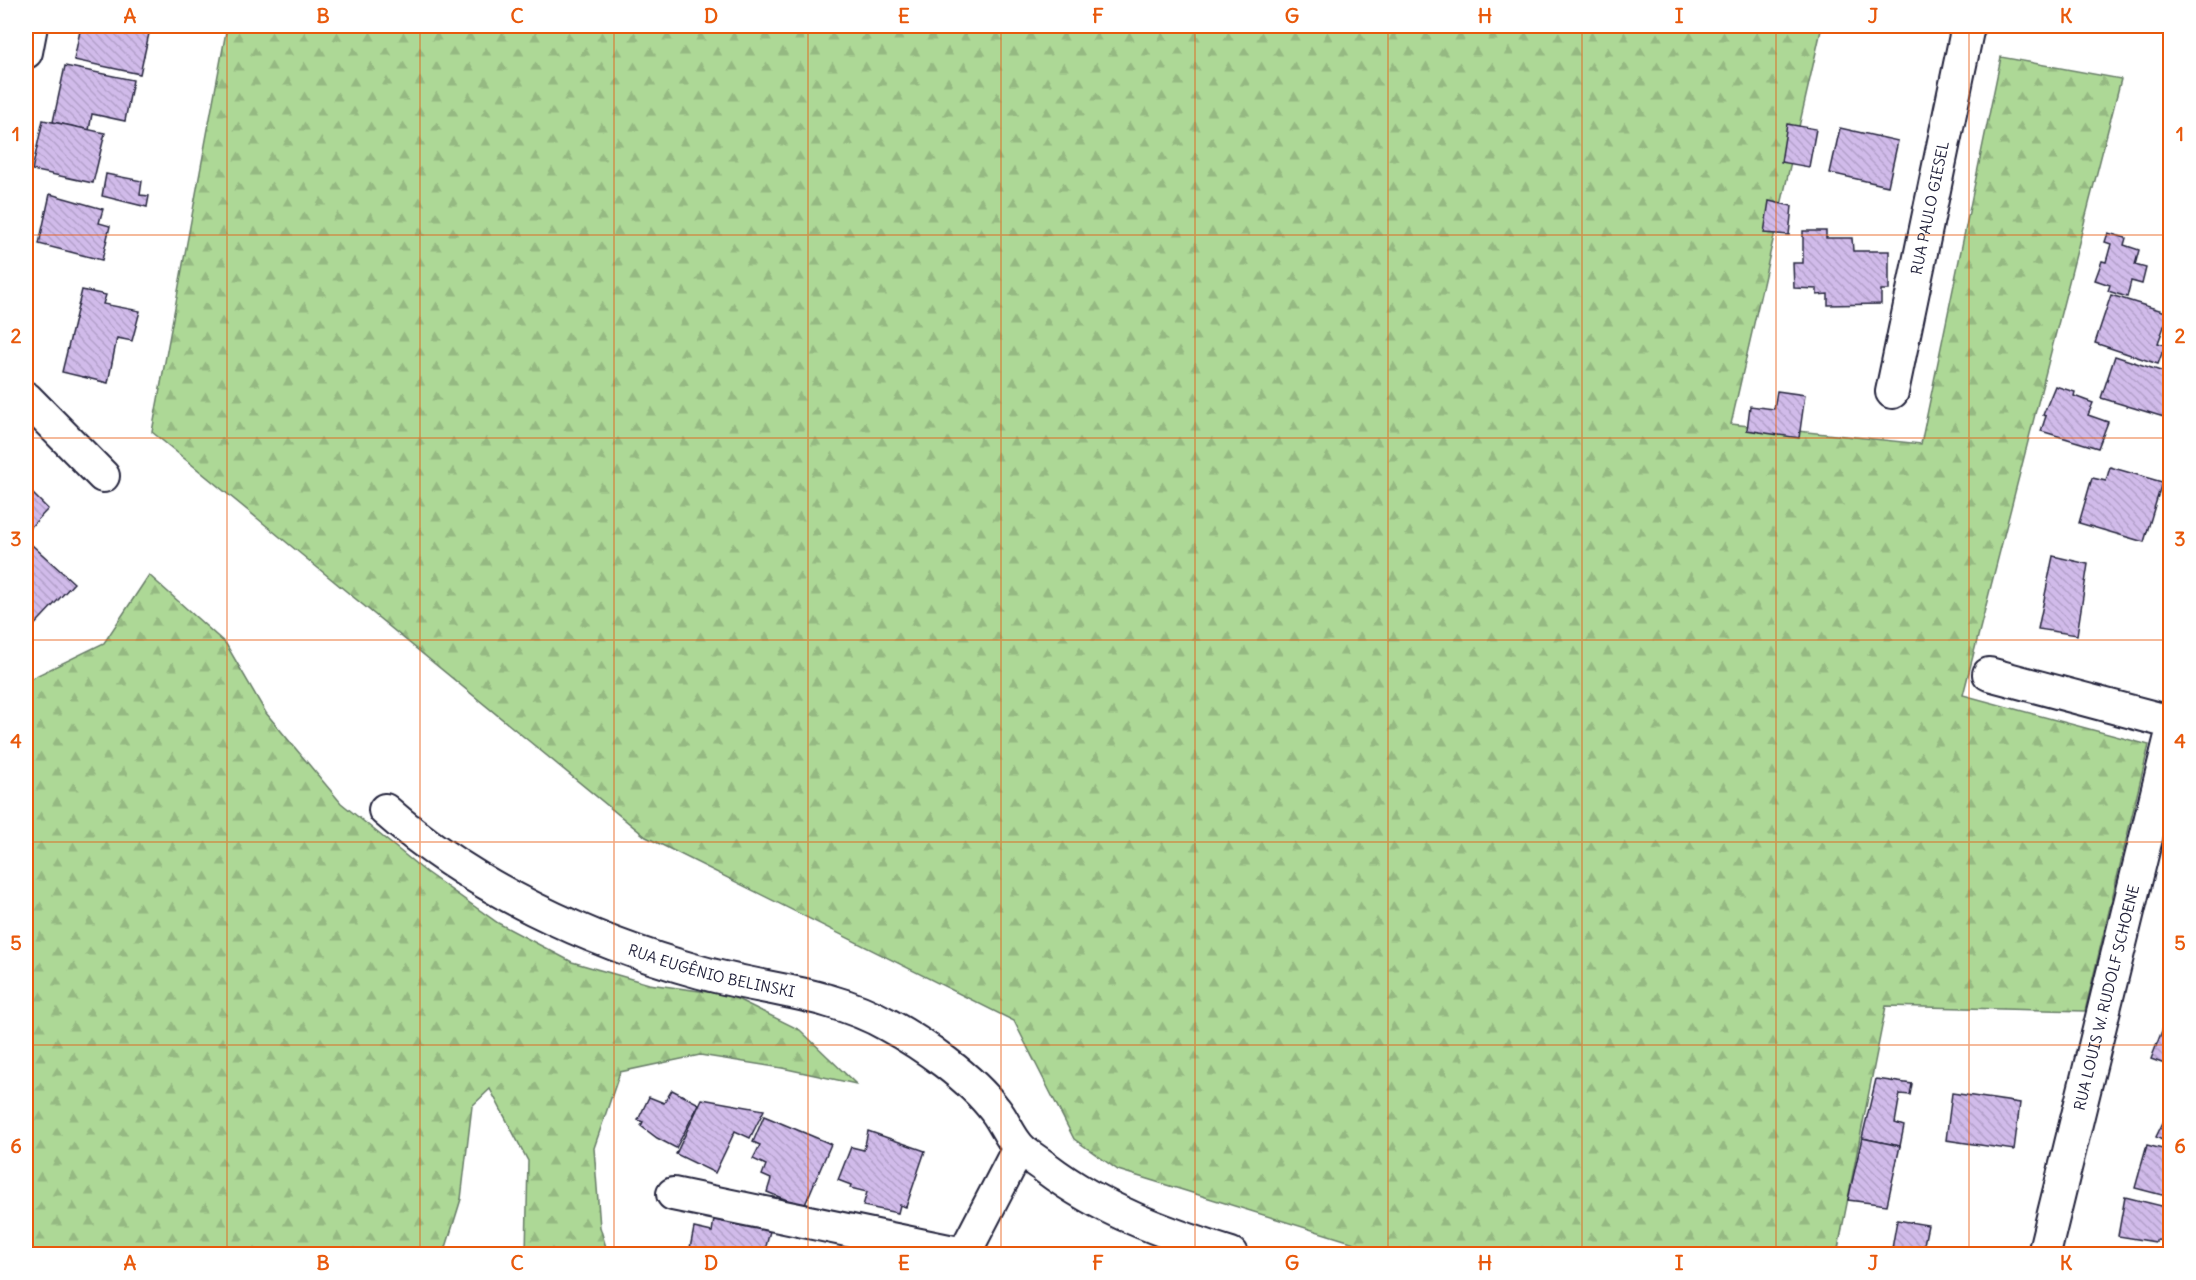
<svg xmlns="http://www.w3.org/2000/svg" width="2196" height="1280" font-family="Delius,sans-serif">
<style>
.forest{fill:url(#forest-firs);stroke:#687d68;stroke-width:1.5}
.building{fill:url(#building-back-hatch);stroke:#22223b;stroke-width:1.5}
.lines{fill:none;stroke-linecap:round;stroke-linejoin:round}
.street-casing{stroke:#22223b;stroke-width:36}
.street{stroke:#fff;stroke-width:32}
.grid{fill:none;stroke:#e8590c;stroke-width:1.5;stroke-opacity:0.55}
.labels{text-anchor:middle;stroke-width:6;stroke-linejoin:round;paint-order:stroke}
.street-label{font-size:15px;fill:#22223b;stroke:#fff}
.neatline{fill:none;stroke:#e8590c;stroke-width:2}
.grid-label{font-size:20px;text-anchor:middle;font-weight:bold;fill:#e8590c}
</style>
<defs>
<pattern id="forest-firs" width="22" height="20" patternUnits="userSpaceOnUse" patternTransform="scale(1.5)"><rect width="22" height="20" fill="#add896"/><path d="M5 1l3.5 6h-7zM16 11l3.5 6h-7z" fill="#95b982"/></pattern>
<pattern id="building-back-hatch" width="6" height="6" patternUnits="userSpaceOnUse" patternTransform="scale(1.5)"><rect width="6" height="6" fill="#d1bbea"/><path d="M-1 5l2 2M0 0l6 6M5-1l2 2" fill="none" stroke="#b3a0ca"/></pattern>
</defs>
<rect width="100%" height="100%" fill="#fff"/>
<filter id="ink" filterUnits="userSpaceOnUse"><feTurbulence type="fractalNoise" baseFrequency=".0167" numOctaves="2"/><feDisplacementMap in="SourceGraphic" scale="12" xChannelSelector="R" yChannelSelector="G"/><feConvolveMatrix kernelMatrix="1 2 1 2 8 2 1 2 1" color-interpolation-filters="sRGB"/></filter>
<g filter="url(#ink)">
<!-- forest -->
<g class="forest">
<polygon points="227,26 1822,26 1731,424 1921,444 2001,57 2121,79 1963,695 2149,745 2085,1011 1886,1006 1837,1254 1390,1254 1118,1170 1074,1139 1014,1021 646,837 152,432"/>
<polygon points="149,575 226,644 266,713 341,803 426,872 498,923 572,962 649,984 729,995 800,1030 856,1084 782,1068 700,1055 620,1072 594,1148 600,1227 608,1254 526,1254 528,1161 490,1089 472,1106 461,1199 444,1254 26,1254 28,965 26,960 26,674 32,678 104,643"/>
</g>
<!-- building -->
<g class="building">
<polygon points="81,26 133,26 150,29 140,74 74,60"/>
<polygon points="65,66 133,80 125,121 92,114 89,130 53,122"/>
<polygon points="43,120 105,133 93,183 32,170"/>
<polygon points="1787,124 1816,129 1809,167 1781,162"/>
<polygon points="1840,128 1898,141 1888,186 1830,173"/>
<polygon points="106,174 142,181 140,195 149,196 147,207 102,196"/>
<polygon points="50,194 103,209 99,223 110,226 102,260 39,244"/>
<polygon points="1769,201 1792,206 1789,235 1764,233"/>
<polygon points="1803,231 1826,231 1826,238 1852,238 1853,251 1889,251 1889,290 1881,290 1881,304 1828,305 1828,294 1817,295 1817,289 1794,288 1793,263 1803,263"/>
<polygon points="2108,233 2126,238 2124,245 2139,250 2135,265 2146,268 2142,284 2131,281 2127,297 2108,291 2110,285 2095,280 2102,261 2106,262 2111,244 2105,242"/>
<polygon points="82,290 106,295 103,304 140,311 132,341 117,338 108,383 62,372"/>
<polygon points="2111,295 2169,313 2158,343 2165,345 2158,364 2095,343"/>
<polygon points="2115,356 2170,374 2170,398 2164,417 2101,398"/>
<polygon points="2055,386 2075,392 2074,396 2093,403 2088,415 2108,422 2098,448 2041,431 2046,416 2043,415"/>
<polygon points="1777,391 1805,395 1799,438 1747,430 1750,406 1774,409"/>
<polygon points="2110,467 2162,482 2144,542 2079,523 2092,478 2106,481"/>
<polygon points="26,487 48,509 26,532"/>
<polygon points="32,545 74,583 27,633 26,553"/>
<polygon points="2053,556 2088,564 2077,635 2038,629"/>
<polygon points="2170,1010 2170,1066 2151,1059"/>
<polygon points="1876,1079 1912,1084 1910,1095 1900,1094 1895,1123 1904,1126 1900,1146 1862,1138"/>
<polygon points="672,1090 699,1104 676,1148 657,1138 641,1126 643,1122 638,1120 649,1097 664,1103"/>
<polygon points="1952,1093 2020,1103 2014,1150 1946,1140"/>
<polygon points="702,1099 764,1110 750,1138 735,1131 715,1173 676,1154"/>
<polygon points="2170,1108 2170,1144 2156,1137"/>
<polygon points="764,1116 831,1144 804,1207 767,1192 771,1179 762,1175 766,1165 753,1159 760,1145 753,1142"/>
<polygon points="868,1131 925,1151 906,1207 900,1205 898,1213 863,1206 867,1192 850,1188 851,1185 838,1180 851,1147 864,1150"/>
<polygon points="1862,1138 1900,1146 1887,1205 1848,1200"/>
<polygon points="2147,1145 2170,1151 2170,1197 2135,1188"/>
<polygon points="2125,1197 2170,1208 2170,1241 2156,1240 2156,1242 2118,1236"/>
<polygon points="714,1219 770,1231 764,1254 707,1254 707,1251 690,1248 694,1228 712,1232"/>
<polygon points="1897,1220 1928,1225 1922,1254 1891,1254"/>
<polygon points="2100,1251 2121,1254 2099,1254"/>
</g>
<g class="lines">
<!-- street casing -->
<g class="street-casing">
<g id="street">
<polyline points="26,52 31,26"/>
<path id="s1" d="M1892 392 1968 26"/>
<polyline points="26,398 103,476"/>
<polyline points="1989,674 2170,722"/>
<path id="s2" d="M385 810C473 888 588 941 700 972 763 990 830 992 888 1025 923 1044 971 1078 995 1110 1004 1121 1009 1136 1019 1147 1026 1155 1037 1161 1046 1168 1101 1210 1165 1233 1231 1254"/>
<polyline points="673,1194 963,1254"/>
<polyline points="964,1254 1019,1148"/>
<path id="s3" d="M2044 1254 2170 740"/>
</g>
</g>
<!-- street -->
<use href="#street" class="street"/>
</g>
</g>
<!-- grid -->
<path class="grid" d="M227 26V1254M420 26V1254M614 26V1254M808 26V1254M1001 26V1254M1195 26V1254M1388 26V1254M1582 26V1254M1776 26V1254M1969 26V1254M26 235H2170M26 438H2170M26 640H2170M26 842H2170M26 1045H2170"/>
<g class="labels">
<!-- street labels -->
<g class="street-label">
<text dy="5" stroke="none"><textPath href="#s1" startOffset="188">RUA PAULO GIESEL</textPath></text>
<text dy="5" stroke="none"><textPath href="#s2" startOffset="368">RUA EUGÊNIO BELINSKI</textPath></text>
<text dy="5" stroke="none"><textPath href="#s3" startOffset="264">RUA LOUIS W. RUDOLF SCHOENE</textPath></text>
</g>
</g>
<!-- margin -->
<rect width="2196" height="1280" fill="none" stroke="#fff" stroke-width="66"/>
<rect x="33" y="33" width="2130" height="1214" class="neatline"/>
<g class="grid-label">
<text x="130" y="23">A</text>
<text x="323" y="23">B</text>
<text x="517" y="23">C</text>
<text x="711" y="23">D</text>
<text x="904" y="23">E</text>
<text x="1098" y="23">F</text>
<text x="1292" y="23">G</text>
<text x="1485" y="23">H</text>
<text x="1679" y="23">I</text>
<text x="1873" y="23">J</text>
<text x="2066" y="23">K</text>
<text x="16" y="141">1</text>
<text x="2180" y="141">1</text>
<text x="16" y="343">2</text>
<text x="2180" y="343">2</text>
<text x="16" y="546">3</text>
<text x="2180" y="546">3</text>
<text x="16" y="748">4</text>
<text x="2180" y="748">4</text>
<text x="16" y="950">5</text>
<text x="2180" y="950">5</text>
<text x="16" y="1153">6</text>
<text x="2180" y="1153">6</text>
<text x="130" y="1270">A</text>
<text x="323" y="1270">B</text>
<text x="517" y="1270">C</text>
<text x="711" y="1270">D</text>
<text x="904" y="1270">E</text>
<text x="1098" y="1270">F</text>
<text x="1292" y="1270">G</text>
<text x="1485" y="1270">H</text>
<text x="1679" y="1270">I</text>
<text x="1873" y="1270">J</text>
<text x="2066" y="1270">K</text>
</g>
</svg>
